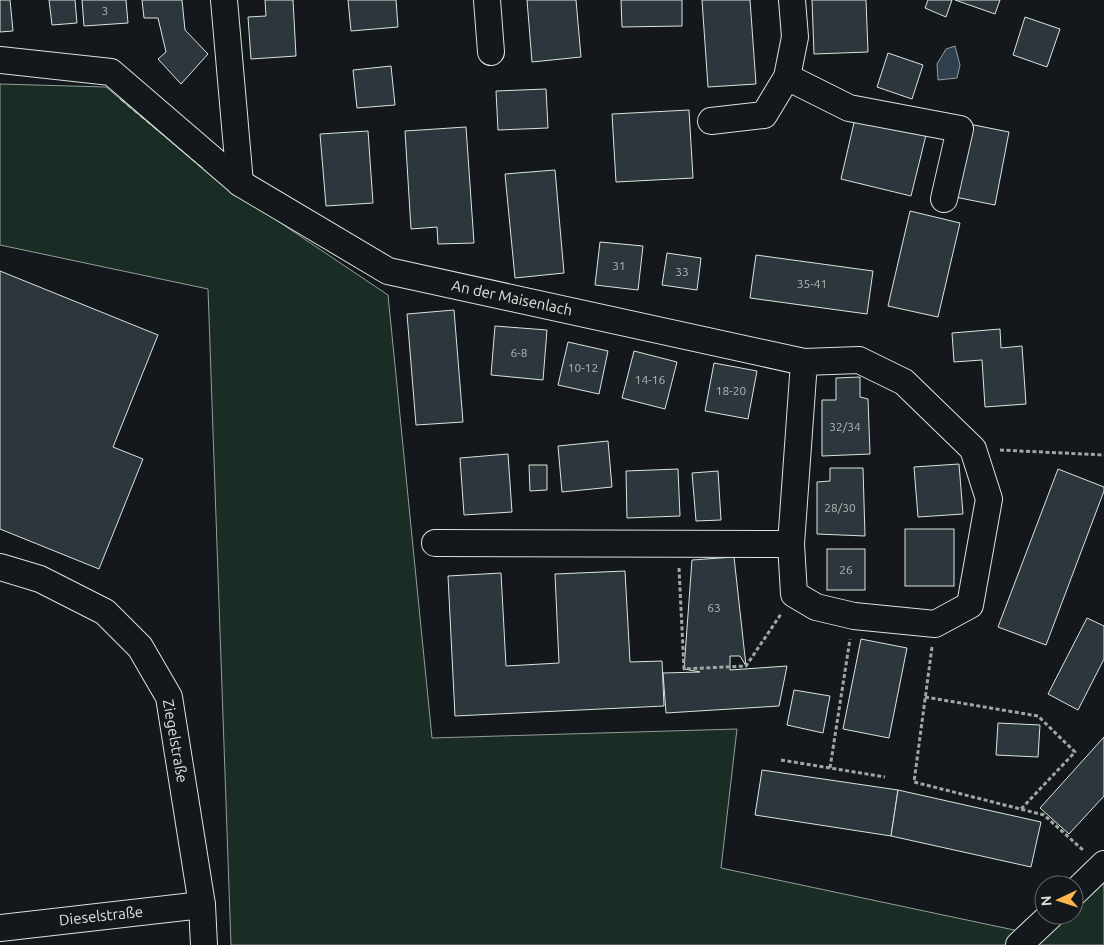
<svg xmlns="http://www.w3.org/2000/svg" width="1104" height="945" font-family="Ubuntu,sans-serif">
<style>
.green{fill:#1a2d24;stroke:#939e99}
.water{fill:#2f3f4d;stroke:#939e99}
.building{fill:#2c363c;stroke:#d8e6dc}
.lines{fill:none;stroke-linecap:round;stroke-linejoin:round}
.minor-casing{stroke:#d8e6dc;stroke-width:28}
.path{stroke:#9da8a2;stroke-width:3;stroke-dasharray:4 2.5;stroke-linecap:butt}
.minor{stroke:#14181c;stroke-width:26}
.fence{stroke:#d8e6dc;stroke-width:1;stroke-dasharray:6 2.5;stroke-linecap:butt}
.labels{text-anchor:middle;stroke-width:4;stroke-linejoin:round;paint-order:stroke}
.number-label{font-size:12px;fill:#adbab4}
.street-label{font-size:15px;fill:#d8e6dc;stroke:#14181c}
</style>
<rect width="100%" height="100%" fill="#14181c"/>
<!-- green -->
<polygon class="green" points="0,84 106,87 215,179 388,295 432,738 737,729 721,868 1033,934 1058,915 1074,915 1074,902 1104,878 1104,945 231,945 208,289 0,245"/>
<!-- water -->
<polygon class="water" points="955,46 960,65 957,78 938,80 937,64 946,49"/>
<!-- building -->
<g class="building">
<polygon points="0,0 10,0 13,31 0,32"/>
<polygon points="49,0 75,0 77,23 52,25"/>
<polygon points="82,0 126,0 128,23 84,26"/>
<polygon points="142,0 182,0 185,30 208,54 181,84 158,59 166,52 158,18 144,18"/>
<polygon points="265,0 293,0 296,56 251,59 248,17 266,16"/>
<polygon points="348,0 396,0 398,27 351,31"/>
<polygon points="527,0 576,0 581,57 532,62"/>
<polygon points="621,0 682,0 682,26 622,27"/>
<polygon points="702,0 750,0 756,84 708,87"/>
<polygon points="812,0 866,0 868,52 814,54"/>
<polygon points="928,0 952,0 946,17 925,8"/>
<polygon points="955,0 1000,0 995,14"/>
<polygon points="1025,17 1060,29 1047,67 1013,55"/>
<polygon points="888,53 923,65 912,99 877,87"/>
<polygon points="391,66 395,105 357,108 353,70"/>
<polygon points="546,89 548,128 498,130 496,91"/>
<polygon points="689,110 693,178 616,182 612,114"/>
<polygon points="856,114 927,131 911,196 841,179"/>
<polygon points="969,124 1009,132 995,205 955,197"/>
<polygon points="466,127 474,243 438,244 437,227 411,229 405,131"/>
<polygon points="368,131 373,203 326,206 320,134"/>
<polygon points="555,170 564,273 515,278 505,174"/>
<polygon points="910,211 960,223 938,317 888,306"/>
<polygon points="600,242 643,246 638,290 595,285"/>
<polygon points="667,253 701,258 697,290 662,285"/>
<polygon points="756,255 873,271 867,314 750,298"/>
<polygon points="0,271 158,335 113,447 143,459 99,569 0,529"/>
<polygon points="454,310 463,422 416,425 407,314"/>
<polygon points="495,326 547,330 543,380 491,375"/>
<polygon points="1000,329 1001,348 1022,346 1026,404 985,407 982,360 954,362 952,333"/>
<polygon points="568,342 608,351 599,394 558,385"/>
<polygon points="634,351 677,362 665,409 622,398"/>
<polygon points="714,363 757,371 748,419 705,411"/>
<polygon points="860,377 860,397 868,399 870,454 822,456 822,400 836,400 836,378"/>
<polygon points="608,441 612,487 562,492 558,446"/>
<polygon points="508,454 512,512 464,515 460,458"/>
<polygon points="959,464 963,514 918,517 914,467"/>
<polygon points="529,465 547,465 547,490 530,491"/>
<polygon points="830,468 863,468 865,536 817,534 817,482 830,481"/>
<polygon points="678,469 680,516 627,518 626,471"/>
<polygon points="1058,469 1104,487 1104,491 1046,645 998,627"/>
<polygon points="718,471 721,520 696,521 692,473"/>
<rect x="905" y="529" width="49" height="57"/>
<rect x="827" y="549" width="38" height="41"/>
<polygon points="734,557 746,666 740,656 730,656 730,670 787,666 779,706 666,713 663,673 700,672 684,669 692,560"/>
<polygon points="625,571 630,662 662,661 664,706 455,716 448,576 501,573 506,666 559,663 555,574"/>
<polygon points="1087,618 1104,626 1104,659 1078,710 1048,694"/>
<polygon points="861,639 907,648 889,738 843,729"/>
<polygon points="794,690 830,696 823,733 787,725"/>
<polygon points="998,723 1040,725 1038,757 996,755"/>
<polygon points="1104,737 1104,796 1069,834 1040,808"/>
<polygon points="762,770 898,790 891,836 755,815"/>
<polygon points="898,790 1041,822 1031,867 891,836"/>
</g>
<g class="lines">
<!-- minor casing -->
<g class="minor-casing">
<g id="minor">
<polyline points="224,0 240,183"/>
<polyline points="487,0 491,52"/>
<polyline points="0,60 111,72 240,183 388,271 804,362 859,360 904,382 973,449 989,499 970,605 935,624 854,616 816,607 794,594 791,544 804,362"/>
<polyline points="787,77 849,108 960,129 944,199"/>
<polyline points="711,121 764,115 787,77 795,37 792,0"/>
<polyline points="435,543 791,544"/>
<polyline points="0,567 40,579 105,612 140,647 169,697 202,905 204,945"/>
<polyline points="1074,893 1104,864"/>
<polyline points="0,928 202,905"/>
<polyline points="1019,945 1051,915"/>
</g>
</g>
<!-- path -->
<g class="path">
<polyline points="1000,450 1104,455"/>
<polyline points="679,568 684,669 746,666 781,614"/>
<polyline points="932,647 914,782 1044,815 1083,850"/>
<polyline points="925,697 1038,716 1075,752 1021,809"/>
<polyline points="781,760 885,777"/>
<polyline points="830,768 850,639"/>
</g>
<!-- minor -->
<use href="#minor" class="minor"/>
<!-- fence -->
<polyline class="fence" points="120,99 205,170"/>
</g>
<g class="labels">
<!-- number labels -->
<g class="number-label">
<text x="105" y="15">3</text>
<text x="619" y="270">31</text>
<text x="682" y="276">33</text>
<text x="812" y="288">35-41</text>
<text x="519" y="357">6-8</text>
<text x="583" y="372">10-12</text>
<text x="650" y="384">14-16</text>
<text x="731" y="395">18-20</text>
<text x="845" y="431">32/34</text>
<text x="840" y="512">28/30</text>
<text x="846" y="574">26</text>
<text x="714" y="612">63</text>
</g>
<!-- street labels -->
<g class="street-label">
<text transform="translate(512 298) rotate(12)" y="5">An der Maisenlach</text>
<text transform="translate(175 741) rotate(80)" y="5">Ziegelstraße</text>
<text transform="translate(101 916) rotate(-6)" y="5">Dieselstraße</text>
</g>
</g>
<!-- north arrow -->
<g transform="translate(1059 900) rotate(266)"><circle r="24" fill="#14181c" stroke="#626a69"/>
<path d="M0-4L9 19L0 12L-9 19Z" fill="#ffb74d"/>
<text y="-8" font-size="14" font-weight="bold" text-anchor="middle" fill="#d8e6dc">N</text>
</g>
</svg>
